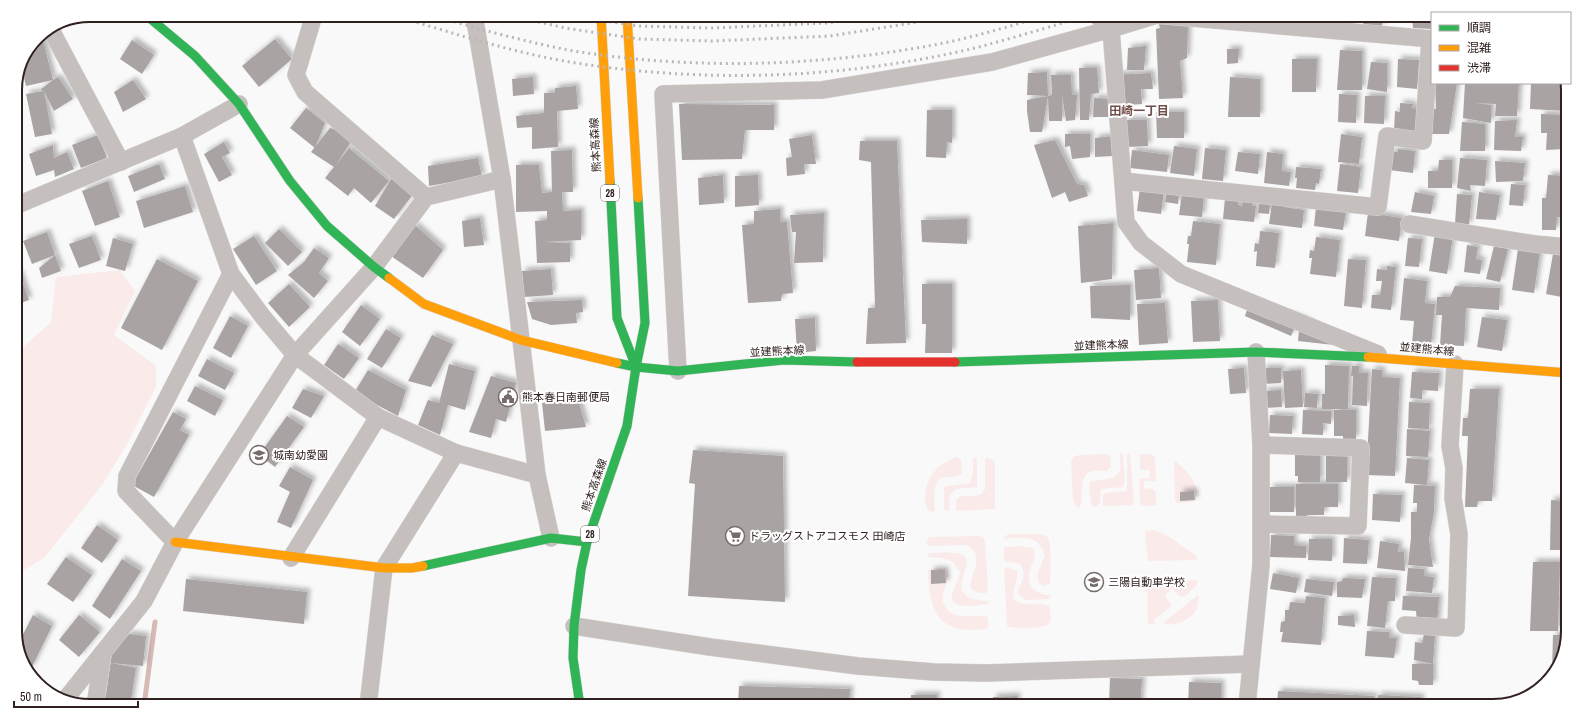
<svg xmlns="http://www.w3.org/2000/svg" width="1583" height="721" font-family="'Archivo Narrow','Noto Sans JP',sans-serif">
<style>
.green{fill:#faebea}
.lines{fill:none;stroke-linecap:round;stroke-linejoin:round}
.stream{stroke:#d7b9b6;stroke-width:5}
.building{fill:#aaa3a3;filter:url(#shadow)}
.street-casing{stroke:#d9d6d6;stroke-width:18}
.fast-casing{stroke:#d9d6d6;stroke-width:10}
.slow-casing{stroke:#d9d6d6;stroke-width:10}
.jam-casing{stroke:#d9d6d6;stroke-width:10}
.street{stroke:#c5bfbe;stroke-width:17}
.fast{stroke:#30b455;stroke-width:9}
.slow{stroke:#ff9f0a;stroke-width:9}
.jam{stroke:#e5322d;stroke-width:9}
.rail{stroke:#bab7b6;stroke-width:3;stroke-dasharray:2 4;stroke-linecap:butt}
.labels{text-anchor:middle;stroke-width:4;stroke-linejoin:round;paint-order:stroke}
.shield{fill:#fff;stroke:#6e6462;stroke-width:1}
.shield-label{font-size:10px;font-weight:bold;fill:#30211f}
.street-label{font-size:11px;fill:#30211f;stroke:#fff}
.poi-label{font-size:11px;fill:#30211f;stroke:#fff;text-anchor:start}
.neighbourhood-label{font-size:12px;font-weight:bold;fill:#704e4a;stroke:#fff}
.rim{fill:none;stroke:#30211f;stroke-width:2}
</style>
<defs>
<filter id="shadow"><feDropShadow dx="3.5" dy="-3.5" stdDeviation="2" flood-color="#0004"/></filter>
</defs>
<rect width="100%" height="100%" fill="#f9f9f9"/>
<!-- green -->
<g class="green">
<polygon points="120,270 135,291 114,335 156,366 156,387 126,446 102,485 44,558 15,575 15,351 18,352 51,322 56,277"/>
<path d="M1121 453 1123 455 1125 481 1123 487 1101 489 1100 503 1095 507 1092 506 1089 486 1091 481C1109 479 1126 480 1119 455Z"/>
<polygon points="1129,453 1130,454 1134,502 1131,505 1106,506 1103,505 1103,496 1105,493 1127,491 1127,454"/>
<path d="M1106 454 1110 456 1111 466 1107 471C1102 471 1095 470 1090 472 1078 477 1084 498 1080 508L1075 505 1073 500 1071 463 1073 457 1080 455Z"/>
<path d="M1140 454H1152L1155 458 1156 481H1144V488L1153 489 1156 493V505C1152 506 1142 507 1140 503L1139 479 1150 478 1149 470H1142L1140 469Z"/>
<path d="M956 457 961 459 962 474 958 476 940 478C932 487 934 499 935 511L932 512 929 511C919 496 929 474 941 465 946 462 951 460 956 457Z"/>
<polygon points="974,458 977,458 977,487 956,489 950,494 949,511 946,511 944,508 944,487 970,483 973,472 973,459"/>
<polygon points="989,458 992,459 995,463 995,509 956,511 956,500 961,496 974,496 982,494 985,489 985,459"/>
<path d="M1175 461C1185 469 1205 488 1194 502L1177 503 1175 501 1174 462Z"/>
<polygon points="1155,530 1169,537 1198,557 1196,560 1150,561 1148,560 1145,532 1146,531"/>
<path d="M1008 534H1040C1043 535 1046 535 1048 538 1052 545 1050 574 1050 583L1044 586 1039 584 1037 575 1045 555C1037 535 1028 538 1008 538L1006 540 1004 538Z"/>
<path d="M979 536 983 537 985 543 988 589 986 593C952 593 987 566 973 550 970 547 967 545 962 545L928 546 926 543 929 537Z"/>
<path d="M1020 546 1033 548C1038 558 1031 564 1029 573 1028 578 1030 582 1030 586 1035 591 1044 596 1051 595L1049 599 1026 600 1019 595 1018 589C1024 580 1026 573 1020 564L1005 561 1004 559V548L1006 547Z"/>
<path d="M929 553C936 553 958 551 963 555 979 564 937 598 987 601L989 602 988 604C977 605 963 609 953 602 949 591 959 583 960 572L953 562 942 558 928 557Z"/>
<path d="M1007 567 1017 571C1019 581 1010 589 1015 601 1028 607 1038 601 1049 606 1050 611 1052 618 1050 622 1046 630 1014 629 1007 626L1004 569Z"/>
<path d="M935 568H946C955 584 934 592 947 609 956 621 976 613 988 617V627L986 629C938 635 929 612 928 570Z"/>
<polygon points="1193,580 1198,581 1197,585 1184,597 1179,596 1172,588 1165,596 1171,605 1170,607 1155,619 1154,625 1148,623 1147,585 1149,581"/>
<path d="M1198 595 1199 597C1198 601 1198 608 1195 612 1189 620 1172 628 1163 623Z"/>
</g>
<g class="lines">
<!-- stream -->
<polyline class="stream" points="144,706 155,622"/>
</g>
<!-- building -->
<g class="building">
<polygon points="1321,15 1335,15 1334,30 1319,29"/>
<polygon points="1364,15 1383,15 1382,27 1363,26"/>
<polygon points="1396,15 1411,15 1411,20 1395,20"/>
<polygon points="1412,15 1432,15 1432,29 1413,28"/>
<polygon points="1159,24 1188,24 1187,58 1180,61 1183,98 1159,99 1156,29 1160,28"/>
<polygon points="275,39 292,59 259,87 242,66"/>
<polygon points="43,40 53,80 58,77 73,99 54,111 44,91 40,90 53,80 26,86 22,70 35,42"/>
<polygon points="132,40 154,55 142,74 120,59"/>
<polygon points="1146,46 1144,70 1127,70 1128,48"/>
<polygon points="1227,49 1239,49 1238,63 1227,64"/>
<polygon points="1340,50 1362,51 1362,90 1337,90"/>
<polygon points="1292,59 1317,59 1316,92 1292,92"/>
<polygon points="1398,59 1419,60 1417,89 1397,87"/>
<polygon points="1371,62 1387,63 1387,92 1367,89"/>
<polygon points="1079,68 1097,68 1099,93 1091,94 1089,120 1080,120"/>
<polygon points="1047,72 1048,96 1052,95 1051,75 1071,75 1072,95 1077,95 1075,120 1066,121 1062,95 1062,121 1049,121 1048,96 1042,132 1030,132 1027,111 1027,100 1048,96 1027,95 1028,73"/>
<polygon points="1151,73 1153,89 1141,89 1142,104 1117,106 1115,75"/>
<polygon points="533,77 534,94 513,96 512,79"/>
<polygon points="1230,77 1260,79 1260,117 1228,117"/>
<polygon points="133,80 146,99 123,112 114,92"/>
<polygon points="1435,83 1457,83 1449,134 1432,134 1433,109 1436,109"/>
<polygon points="1465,83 1519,83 1517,116 1495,116 1496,104 1475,103 1491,105 1491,123 1463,118"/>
<polygon points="1531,83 1567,83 1568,111 1530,109"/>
<polygon points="576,86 578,109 557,111 558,147 532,149 532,127 517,128 516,116 544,113 544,93 555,93 555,88"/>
<polygon points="44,91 52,134 35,137 26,94"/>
<polygon points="1339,94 1357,95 1356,123 1338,122"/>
<polygon points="1365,96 1385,96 1384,124 1364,123"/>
<polygon points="1094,98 1111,99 1110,117 1093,117"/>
<polygon points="1400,103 1413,104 1412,108 1420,109 1418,133 1394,131 1395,111 1400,112"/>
<polygon points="679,104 774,105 774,130 745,130 742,159 682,160"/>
<polygon points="306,108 325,123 315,148 290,128"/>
<polygon points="927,110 952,110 952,143 947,142 946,158 926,157"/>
<polygon points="1156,112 1184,112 1184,138 1157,138"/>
<polygon points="1541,114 1568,115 1568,134 1565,133 1564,149 1546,150 1547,133 1541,133"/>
<polygon points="1125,120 1147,120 1148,146 1126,147"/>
<polygon points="1517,120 1515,137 1523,137 1521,151 1494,150 1495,121"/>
<polygon points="1462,122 1485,124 1485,151 1460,151"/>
<polygon points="330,128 355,135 336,165 349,148 389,181 371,203 354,188 348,196 325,178 334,167 311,152"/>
<polygon points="1065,134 1090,134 1090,157 1072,159 1070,146 1065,147"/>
<polygon points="1341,134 1362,137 1359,164 1338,162"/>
<polygon points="98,135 107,158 81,168 72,145"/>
<polygon points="812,135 816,164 804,164 805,174 787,176 786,158 792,157 789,139"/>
<polygon points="1113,136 1113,156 1095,157 1095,138"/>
<polygon points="1055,140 1077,184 1084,185 1088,196 1069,202 1065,192 1052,198 1034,145"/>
<polygon points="860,141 897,141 906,343 866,344 868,308 875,308 871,162 859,160"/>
<polygon points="224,142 230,153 222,157 232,175 219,182 204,154"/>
<polygon points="53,145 54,158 67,152 74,169 55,177 54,170 36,176 29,154"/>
<polygon points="1174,146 1197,149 1194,176 1170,173"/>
<polygon points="1205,148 1226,150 1223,181 1202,179"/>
<polygon points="1398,149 1415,151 1413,173 1389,170 1391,151 1398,152"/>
<polygon points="572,150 573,192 562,192 563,211 581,210 581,240 543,242 570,243 570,262 537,263 535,221 547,220 547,211 516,212 516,165 539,165 542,193 552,192 551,151"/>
<polygon points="1132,150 1169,155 1167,172 1130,168"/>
<polygon points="1238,152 1260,154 1258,174 1235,171"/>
<polygon points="1267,152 1283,154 1282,171 1291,172 1289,186 1264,183"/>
<polygon points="478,158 482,177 429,186 428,166"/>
<polygon points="1460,158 1487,160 1485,186 1470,185 1471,191 1457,188"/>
<polygon points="1439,160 1452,160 1452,188 1428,188 1428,171 1438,171"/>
<polygon points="1495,161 1525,163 1523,181 1496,182"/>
<polygon points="159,164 165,179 134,192 128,176"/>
<polygon points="1340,164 1361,167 1358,193 1337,191"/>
<polygon points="1296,167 1321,169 1319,184 1316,183 1315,190 1296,188 1297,178 1295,178"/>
<polygon points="723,175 724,203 699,205 698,178"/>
<polygon points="758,175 759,205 735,207 735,176"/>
<polygon points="1548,175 1568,176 1568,201 1566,218 1557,217 1556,230 1542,230 1542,198 1546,198"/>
<polygon points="391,179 417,189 394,219 375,206"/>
<polygon points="108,181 120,217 95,226 82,191"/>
<polygon points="1511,184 1525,185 1523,206 1509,205"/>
<polygon points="185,186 193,212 144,228 136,201"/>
<polygon points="1140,187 1164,190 1161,214 1137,211"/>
<polygon points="1167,191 1179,193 1178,204 1165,202"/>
<polygon points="1415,192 1434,196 1431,214 1411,212"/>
<polygon points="1479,192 1500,195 1496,220 1476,219"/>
<polygon points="1182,193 1204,196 1202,217 1179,215"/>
<polygon points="1457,194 1472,195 1469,225 1455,224"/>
<polygon points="1225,198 1239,199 1238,205 1242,206 1243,200 1254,201 1252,206 1256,206 1254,222 1223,219"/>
<polygon points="1259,202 1270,203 1269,214 1258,213"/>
<polygon points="1272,203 1284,205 1284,207 1304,210 1302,228 1269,224"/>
<polygon points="1316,207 1346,211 1343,230 1314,226"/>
<polygon points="780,209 780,222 787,222 793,293 782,294 781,301 748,303 742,225 754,224 754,211"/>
<polygon points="824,213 823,262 794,263 796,232 792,232 790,215"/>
<polygon points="1368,213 1402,218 1399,241 1365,236"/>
<polygon points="480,218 484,245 464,247 462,221"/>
<polygon points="967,219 967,244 922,242 921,220"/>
<polygon points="1193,221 1220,224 1216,265 1187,262 1189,244 1187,244 1188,236 1191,236"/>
<polygon points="1113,223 1112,279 1081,283 1078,226"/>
<polygon points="415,225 443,250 423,278 391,256"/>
<polygon points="279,229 302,252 288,266 265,243"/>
<polygon points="1260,231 1279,233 1275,268 1256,266 1257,251 1254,252 1255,243 1259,244"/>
<polygon points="47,232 55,255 32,264 23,241"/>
<polygon points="1435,233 1453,236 1447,274 1429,271"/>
<polygon points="92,236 101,260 79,268 69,244"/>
<polygon points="254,236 277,271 256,285 233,249"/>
<polygon points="1316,237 1340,240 1336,277 1310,274 1312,258 1309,258 1310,250 1314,251"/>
<polygon points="113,238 133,244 125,271 106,266"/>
<polygon points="1408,238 1422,239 1419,267 1405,266"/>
<polygon points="1467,245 1478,247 1476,259 1482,260 1480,274 1464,272"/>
<polygon points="1494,246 1508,249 1500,282 1486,279"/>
<polygon points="314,248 329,258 319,273 328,281 314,298 288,275 304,262"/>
<polygon points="1518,249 1540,252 1534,293 1512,290"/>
<polygon points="1553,254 1568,257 1567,298 1546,294"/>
<polygon points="55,255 61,271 42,278 39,268"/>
<polygon points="157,259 198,281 162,350 121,328"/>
<polygon points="1348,259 1366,260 1362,308 1344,306"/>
<polygon points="1387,266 1396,267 1391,310 1371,308 1372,295 1380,295 1382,281 1376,281 1377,269 1387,270"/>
<polygon points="1159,268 1161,298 1136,300 1134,270"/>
<polygon points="551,269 553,295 524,297 522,271"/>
<polygon points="19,273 29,300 15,305 15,275"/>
<polygon points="1404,278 1427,281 1425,303 1435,304 1431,346 1412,344 1414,321 1400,320"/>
<polygon points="289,284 310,307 289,327 268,303"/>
<polygon points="922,284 952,284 952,353 925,353 926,324 922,324"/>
<polygon points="1130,285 1130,320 1091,318 1090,286"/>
<polygon points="1455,286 1500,288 1499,310 1466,308 1464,346 1440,345 1442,315 1436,315 1437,297 1450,297"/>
<polygon points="582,300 583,312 576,313 577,323 551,325 532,319 527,302"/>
<polygon points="1218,300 1220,341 1193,342 1191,301"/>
<polygon points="1165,303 1168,343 1139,345 1137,304"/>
<polygon points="361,305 380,319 360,346 342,332"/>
<polygon points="1248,307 1299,318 1291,336 1245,316"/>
<polygon points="230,316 248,326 231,358 213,348"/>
<polygon points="1482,317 1507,320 1502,351 1477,347"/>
<polygon points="815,318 816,351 797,353 795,319"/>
<polygon points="1300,318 1343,346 1298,341"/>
<polygon points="386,329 401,338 382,368 367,359"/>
<polygon points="432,335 453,344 431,387 408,381"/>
<polygon points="338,344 359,358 344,379 324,365"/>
<polygon points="207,359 234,373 225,390 198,376"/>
<polygon points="449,364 475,371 465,410 448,405 440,435 418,425 428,400 439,403"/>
<polygon points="1325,365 1349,366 1348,409 1322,409 1322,394 1325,394"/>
<polygon points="1352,366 1359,366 1359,373 1368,373 1367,406 1352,405 1353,376 1351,376"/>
<polygon points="1244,368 1246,393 1230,394 1228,369"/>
<polygon points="1263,368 1281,368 1281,383 1263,384"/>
<polygon points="1372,369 1382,370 1382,377 1400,378 1395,476 1366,475"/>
<polygon points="368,370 406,390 398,416 354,393"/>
<polygon points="1301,370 1303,407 1285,408 1283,371"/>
<polygon points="1412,372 1439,373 1438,391 1422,390 1422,399 1410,398"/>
<polygon points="491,376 516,383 506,422 496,419 491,438 469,432"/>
<polygon points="195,386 223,400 215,416 187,401"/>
<polygon points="303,389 324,396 311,418 292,408"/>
<polygon points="1470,389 1499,389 1492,501 1478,501 1477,507 1465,507 1468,436 1462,436 1463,418 1468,418"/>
<polygon points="1281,390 1282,407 1265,408 1264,391"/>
<polygon points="1305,393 1318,394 1317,408 1304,407"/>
<polygon points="578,399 586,427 545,431 542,403"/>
<polygon points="1409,402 1430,403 1429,429 1408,428"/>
<polygon points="1303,410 1331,411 1331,424 1323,423 1323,435 1302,434"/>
<polygon points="1334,410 1356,410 1356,439 1343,439 1343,436 1334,436"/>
<polygon points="173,412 186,419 180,430 189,435 154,497 132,485"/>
<polygon points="1270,415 1293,416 1292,434 1269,433"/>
<polygon points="287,416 304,427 275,467 259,455"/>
<polygon points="1407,429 1430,431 1428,457 1406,456"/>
<polygon points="693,450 783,456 785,602 688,596 695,484 689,483"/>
<polygon points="1295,452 1320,452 1320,482 1298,482 1298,476 1295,476"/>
<rect x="1326" y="453" width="21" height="29"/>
<polygon points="1407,458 1429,460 1427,485 1405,483"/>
<polygon points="290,467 313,480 291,528 277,522 290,492 279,486"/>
<polygon points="1296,484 1338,484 1338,507 1324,507 1324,515 1307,515 1307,519 1296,519"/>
<polygon points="1414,485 1435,486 1434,512 1429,539 1433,567 1408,565 1411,538 1411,512 1417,512 1417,503 1413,503"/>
<rect x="1270" y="487" width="24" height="25"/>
<polygon points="1194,491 1195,500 1180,501 1180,492"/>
<polygon points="1373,494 1402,495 1400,522 1372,520"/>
<polygon points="1551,500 1568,501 1568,550 1550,550"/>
<polygon points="97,525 118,540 102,563 81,548"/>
<polygon points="1271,535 1294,536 1294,545 1306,546 1306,558 1270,557"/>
<polygon points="1344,538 1369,540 1367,564 1343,563"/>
<polygon points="1309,539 1332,539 1332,561 1308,560"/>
<polygon points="1380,541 1399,544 1398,552 1404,552 1405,571 1377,568"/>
<polygon points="66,557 92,575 73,602 47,584"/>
<polygon points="122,559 141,571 110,619 92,606"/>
<polygon points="1533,562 1560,562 1558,631 1530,631"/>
<polygon points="1408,568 1424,569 1424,576 1434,577 1432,593 1406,591"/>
<polygon points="931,570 945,570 946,583 931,584"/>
<polygon points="1273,573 1299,578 1296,593 1270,589"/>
<polygon points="1372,577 1396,578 1395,601 1388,601 1385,628 1367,626"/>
<polygon points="1343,578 1365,579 1362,598 1337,597 1337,582 1342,581"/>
<polygon points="186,579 307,592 304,624 183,611"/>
<polygon points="1306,579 1334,582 1332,596 1304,592"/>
<polygon points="1306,596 1325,598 1321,645 1281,642 1283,632 1280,632 1281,622 1285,621 1285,610 1289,610 1290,602 1305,603"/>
<polygon points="1403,596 1439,597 1437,624 1417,622 1416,611 1402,610"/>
<polygon points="33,615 52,626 31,669 27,667 18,644"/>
<polygon points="79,615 100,632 79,657 59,640"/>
<polygon points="1354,615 1355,627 1338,625 1338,616"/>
<polygon points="1367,631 1389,632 1389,638 1397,638 1394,658 1365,656"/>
<polygon points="129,634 146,636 143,666 111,663 136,668 130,706 99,706 106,694 112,652"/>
<polygon points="1424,634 1435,635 1433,664 1433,685 1419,685 1418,681 1412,680 1412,664 1433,664 1414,660 1415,642 1422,643"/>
<polygon points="1553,635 1567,635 1562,660 1552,672"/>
<polygon points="1110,678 1142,679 1140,706 1109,706"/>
<polygon points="1189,682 1221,683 1221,706 1188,706"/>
<polygon points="739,686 850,689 849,706 738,706"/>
<polygon points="1278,691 1374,696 1373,706 1277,706"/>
<polygon points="911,695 937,695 936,706 910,706"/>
<polygon points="1378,695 1421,697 1420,706 1377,706"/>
<polygon points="1017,696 1017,706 993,706 993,697"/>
</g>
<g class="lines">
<!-- street casing -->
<g class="street-casing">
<g id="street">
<polyline points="314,15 296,75 305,92 426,197"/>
<polyline points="474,15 502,179 537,475 551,538"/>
<polyline points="1100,19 1111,29 1126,222 1141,243 1181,274 1378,354"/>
<polyline points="50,28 121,162"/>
<polyline points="182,136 231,274 263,317 295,355 378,417 456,453 537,475"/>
<polyline points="1123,181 1378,207 1387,136 1423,141 1430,39"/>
<polyline points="15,206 182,136 239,104"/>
<polyline points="1409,224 1535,244 1568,247"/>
<polyline points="678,371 663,94 822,90 992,62 1111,29 1157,15 1432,39"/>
<polyline points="1261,445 1361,448 1358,526 1262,524"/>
<polyline points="175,542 126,491 127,476 231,274"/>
<polyline points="291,558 378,417"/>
<polyline points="1405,625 1456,628 1459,534 1453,498 1454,468 1450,446 1455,364"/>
<polyline points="574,626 710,647 858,666 934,672 986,673 1250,664"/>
<polyline points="64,701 144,601 175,542 295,355 374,267 426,197 502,179"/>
<polyline points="95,706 103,653"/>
<polyline points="368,706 384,568 456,453"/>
<polyline points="1247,706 1261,565 1261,445 1256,352"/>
</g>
</g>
<!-- fast casing -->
<g class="fast-casing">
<g id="fast">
<polyline points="146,15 195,56 239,104 290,181 327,226 374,267 389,278"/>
<polyline points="610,181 617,318 636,367"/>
<polyline points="955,362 1256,352 1368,357"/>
<polyline points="617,363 636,367 678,371 784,360 857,362"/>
<polyline points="423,566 551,538 587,542"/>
<polyline points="580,706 573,658 574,626 581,570 587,542 627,426 636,367 645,323 638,198"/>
</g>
</g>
<!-- slow casing -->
<g class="slow-casing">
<g id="slow">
<polyline points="601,15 610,181"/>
<polyline points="627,15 638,198"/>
<polyline points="389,278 424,304 521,340 617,363"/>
<polyline points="1368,357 1568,373"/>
<polyline points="175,542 384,568 412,568 423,566"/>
</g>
</g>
<!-- jam casing -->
<g class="jam-casing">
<polyline id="jam" points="857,362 955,362"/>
</g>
<!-- street -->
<use href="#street" class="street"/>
<!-- fast -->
<use href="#fast" class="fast"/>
<!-- slow -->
<use href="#slow" class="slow"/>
<!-- jam -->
<use href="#jam" class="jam"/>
<!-- rail -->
<g class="rail">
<path d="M394 15C417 23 440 29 462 36 498 46 533 56 570 62 703 84 848 79 979 47 1016 37 1053 26 1089 15"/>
<path d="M431 15C476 28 522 41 568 50 685 70 812 67 928 46 968 39 1008 27 1047 15"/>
<polyline points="509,15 565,28 639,39 712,41 830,36 912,23 948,15"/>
<polyline points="568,15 638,26 711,28 827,23 880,15"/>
</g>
</g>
<!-- icons -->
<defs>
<g id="civic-ring" transform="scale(1)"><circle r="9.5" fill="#fff" stroke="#766d6b" stroke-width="1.5"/><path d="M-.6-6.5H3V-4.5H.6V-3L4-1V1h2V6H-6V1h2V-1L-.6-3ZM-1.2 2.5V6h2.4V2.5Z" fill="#766d6b"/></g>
<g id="school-ring" transform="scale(1)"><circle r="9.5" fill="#fff" stroke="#766d6b" stroke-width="1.5"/><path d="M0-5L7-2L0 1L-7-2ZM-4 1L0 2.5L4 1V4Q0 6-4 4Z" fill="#766d6b"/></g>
<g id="supermarket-ring" transform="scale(1)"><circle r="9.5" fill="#fff" stroke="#766d6b" stroke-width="1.5"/><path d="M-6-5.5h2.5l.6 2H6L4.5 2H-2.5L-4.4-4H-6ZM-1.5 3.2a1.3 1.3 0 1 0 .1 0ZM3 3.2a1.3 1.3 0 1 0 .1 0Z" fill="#766d6b"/></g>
</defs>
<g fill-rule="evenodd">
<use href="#civic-ring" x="508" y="397"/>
<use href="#school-ring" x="259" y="455"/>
<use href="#supermarket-ring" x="735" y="536"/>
<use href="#school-ring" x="1094" y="582"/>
</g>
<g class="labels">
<!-- shield labels -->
<g class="shield">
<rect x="601" y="185" width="18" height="16" rx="3"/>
<rect x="581" y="526" width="18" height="16" rx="3"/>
</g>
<g class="shield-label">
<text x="610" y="197">28</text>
<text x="590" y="538">28</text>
</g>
<!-- street labels -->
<g class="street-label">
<text transform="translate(595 145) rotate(-93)" y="4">熊本高森線</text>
<text transform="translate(1101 345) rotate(-2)" y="4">並建熊本線</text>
<text transform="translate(1427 349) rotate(5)" y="4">並建熊本線</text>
<text transform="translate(777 351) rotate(-3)" y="4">並建熊本線</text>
<text transform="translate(594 485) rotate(-71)" y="4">熊本高森線</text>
</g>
<!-- poi labels -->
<g class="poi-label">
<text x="522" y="401">熊本春日南郵便局</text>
<text x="273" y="459">城南幼愛園</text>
<text x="749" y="540">ドラッグストアコスモス 田崎店</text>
<text x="1108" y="586">三陽自動車学校</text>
</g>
<!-- neighbourhood labels -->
<g class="neighbourhood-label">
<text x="1139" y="115">田崎一丁目</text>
</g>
</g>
<!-- crop -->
<path d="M0 0H1583V721H0ZM90 22H1493A68 68 0 0 1 1561 90V631A68 68 0 0 1 1493 699H90A68 68 0 0 1 22 631V90A68 68 0 0 1 90 22Z" fill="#fff" fill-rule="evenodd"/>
<path class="rim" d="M90 22H1493A68 68 0 0 1 1561 90V631A68 68 0 0 1 1493 699H90A68 68 0 0 1 22 631V90A68 68 0 0 1 90 22Z"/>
<!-- legend -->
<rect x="1431" y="12" width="140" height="72" fill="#ffffff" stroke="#aca6a5"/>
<rect x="1439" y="25" width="20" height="6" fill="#30b455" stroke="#aca6a5"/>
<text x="1467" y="32" font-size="12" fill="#30211f">順調</text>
<rect x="1439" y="45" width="20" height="6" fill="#ff9f0a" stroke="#aca6a5"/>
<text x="1467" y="52" font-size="12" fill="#30211f">混雑</text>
<rect x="1439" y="65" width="20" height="6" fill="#e5322d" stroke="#aca6a5"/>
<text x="1467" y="72" font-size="12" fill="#30211f">渋滞</text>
<!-- scale -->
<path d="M14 701v6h124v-6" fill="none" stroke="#30211f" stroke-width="2"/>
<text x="20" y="701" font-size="12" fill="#30211f" stroke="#ffffff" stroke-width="3" paint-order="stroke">50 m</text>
</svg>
